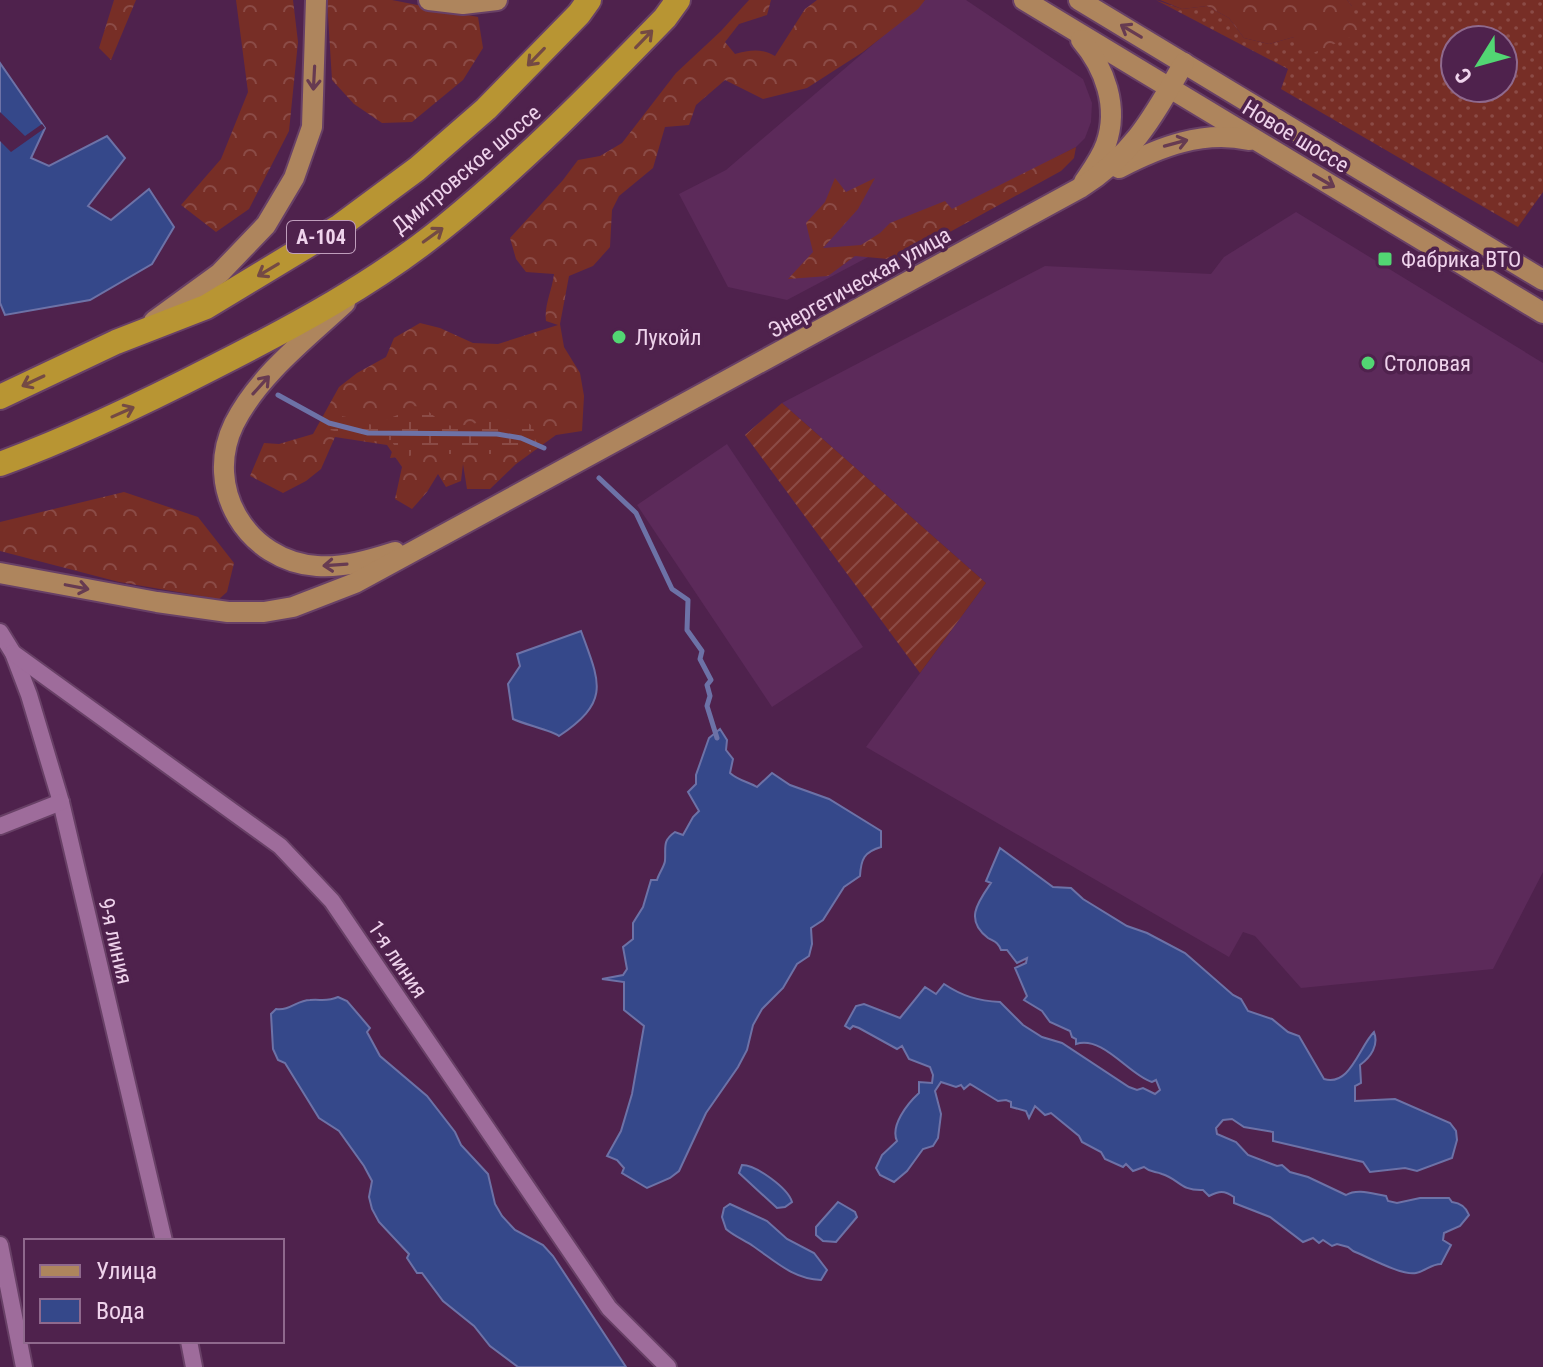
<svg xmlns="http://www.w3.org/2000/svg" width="1543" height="1367" font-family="'Roboto Condensed',sans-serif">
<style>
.built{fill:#5c2a5a}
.grass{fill:url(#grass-dots);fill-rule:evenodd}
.forest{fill:url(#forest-crowns)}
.wetland{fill:url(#wetland-marsh)}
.garden{fill:url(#garden-furrows)}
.water{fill:#35488a;stroke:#6d72a7;stroke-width:2}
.pier{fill:#4f224d}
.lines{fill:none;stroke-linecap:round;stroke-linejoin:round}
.stream{stroke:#6d72a7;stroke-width:5}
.minor-casing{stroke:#684066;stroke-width:20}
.major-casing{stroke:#684066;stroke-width:24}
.highway-casing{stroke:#684066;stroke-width:28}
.minor{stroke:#9e6c9b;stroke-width:16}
.major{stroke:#ae855d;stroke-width:20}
.highway{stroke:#b89533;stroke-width:24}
.oneway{stroke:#673b51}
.oneway2{stroke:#744a44}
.poi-dot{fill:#52d673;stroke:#4f224d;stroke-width:3}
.labels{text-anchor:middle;stroke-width:7;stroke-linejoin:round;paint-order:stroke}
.shield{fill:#4f224d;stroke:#bf9ebc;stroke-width:2}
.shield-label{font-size:20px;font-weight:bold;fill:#efd3ec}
.street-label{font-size:22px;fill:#efd3ec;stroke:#4f224d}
.poi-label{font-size:22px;fill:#efd3ec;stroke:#4f224d;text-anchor:start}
</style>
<defs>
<pattern id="grass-dots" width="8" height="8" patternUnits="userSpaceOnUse" patternTransform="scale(2)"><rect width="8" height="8" fill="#772e26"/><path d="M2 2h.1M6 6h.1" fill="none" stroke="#8b4b46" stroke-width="1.8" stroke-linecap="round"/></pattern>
<pattern id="forest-crowns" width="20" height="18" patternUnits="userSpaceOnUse" patternTransform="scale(2)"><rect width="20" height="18" fill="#772e26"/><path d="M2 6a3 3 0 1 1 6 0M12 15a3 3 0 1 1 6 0" fill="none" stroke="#8b4b46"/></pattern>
<pattern id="wetland-marsh" width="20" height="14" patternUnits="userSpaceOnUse" patternTransform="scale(2)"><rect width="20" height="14" fill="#772e26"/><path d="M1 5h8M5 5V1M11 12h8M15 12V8" fill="none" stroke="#8b4b46"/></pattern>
<pattern id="garden-furrows" width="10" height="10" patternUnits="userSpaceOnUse" patternTransform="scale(2)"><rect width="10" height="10" fill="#772e26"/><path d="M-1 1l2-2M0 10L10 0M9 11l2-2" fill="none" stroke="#8b4b46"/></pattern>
</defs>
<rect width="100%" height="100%" fill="#4f224d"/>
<!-- built -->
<g class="built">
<polygon points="925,0 966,0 1083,79 1092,103 1091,122 1085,138 1076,147 787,300 728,287 679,194 726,170"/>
<polygon points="1296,212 1543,363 1543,872 1493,969 1301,988 1255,936 1243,932 1229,957 866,747 986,583 782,403 1045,266 1211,274 1224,257"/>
<polygon points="727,444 863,647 772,707 637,505"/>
</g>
<!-- grass -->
<path class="grass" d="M1156 0 1182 9 1207 6 1229 18 1244 38 1269 44 1294 37 1352 6 1347 0H1543V192L1518 227 1281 89 1288 69ZM1455 40H1503V88H1455Z"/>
<!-- forest -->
<g class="forest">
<polygon points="114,0 136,0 111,60 99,48"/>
<polygon points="236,0 293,0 298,42 289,131 249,209 216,232 181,205 221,159 248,92"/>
<polygon points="327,0 392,0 478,17 483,48 463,80 412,122 382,123 354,104 332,80"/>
<path d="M749 0H771L767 15 739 24 725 42 735 54C750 50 761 48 775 56L805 9 817 0H925L918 9 863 52 807 88 763 99 725 80 696 105 689 125 665 127 653 168 619 196 612 210 610 247 593 266 569 276 560 324 564 347 580 373 584 396 582 431 556 435 516 464 490 489H467L463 464 461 481 446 487 438 474 427 492 412 509 395 499 402 467 387 445 335 437 321 469 306 481 283 493 250 476 264 443 279 444 313 434 339 387 357 373 386 357 394 338 420 323 440 328 473 343 498 344 558 325 546 321C544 305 552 291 554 274L526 272 516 259 510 238 563 180 578 160 600 156 622 143 676 73 721 31Z"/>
<polygon points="1160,0 1347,0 1352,6 1360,33 1313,53 1294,37 1269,44 1244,38 1229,18 1207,6 1182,9"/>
<polygon points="1076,147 1074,158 1061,171 899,260 855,256 828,276 788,279 813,252 806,223 825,202 835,178 846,192 875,178 858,209 823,248 861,245 880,233 890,223 945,201 952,209"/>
<polygon points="124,492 198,517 234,563 227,592 219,599 119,582 0,551 0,522"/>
</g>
<!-- wetland -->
<path class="wetland" d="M413 406C431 406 438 427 456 426 482 425 550 400 532 452L512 448 491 454H444L438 449 409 456 390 458 394 445 391 440 366 442 361 437 330 430 336 425 335 416C348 415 360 422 373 425 385 419 405 414 413 406Z"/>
<!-- garden -->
<polygon class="garden" points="782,403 986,583 920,673 745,435"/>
<!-- water -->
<g class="water">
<polygon points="0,63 45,128 31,158 49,166 107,136 125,158 88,206 111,220 149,189 174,227 152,264 90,300 5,315 0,303"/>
<path d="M581 631C600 683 611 701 559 736 554 731 523 724 513 719L508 684 520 666 517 654Z"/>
<path d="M720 729 727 740 726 750 733 759 730 773C739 781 747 781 757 787L772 773 790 785 829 799 881 831V847C864 852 861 859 860 876L844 887 823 920 811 928 812 944 809 956 797 964 783 988 762 1009 753 1025 747 1050 738 1067 706 1113 679 1171 670 1178 647 1188 622 1173 624 1168 617 1160 607 1156 621 1131 632 1094 644 1026 624 1010V982L602 979 623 975 627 969 623 947 633 939V923L643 907 651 880H657C659 873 664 867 665 861 666 847 662 841 675 832L683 835 693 817 699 811 688 792 696 784V775L709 738Z"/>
<path d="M1000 848 1053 887 1071 888 1083 899 1127 926 1147 933 1185 953 1233 995 1241 999 1248 1011 1272 1019 1288 1032 1299 1036 1324 1079C1350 1087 1359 1047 1374 1032 1379 1045 1371 1057 1360 1065L1361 1083 1355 1086V1101L1395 1099 1450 1123 1456 1131 1457 1140 1452 1158 1417 1171 1405 1168 1370 1172 1363 1162 1273 1141V1132L1244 1127 1232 1119 1223 1120 1216 1128 1217 1134 1236 1142 1248 1155 1277 1166 1282 1165 1290 1172 1308 1177 1346 1195C1358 1188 1373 1194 1386 1196L1388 1201 1397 1203 1420 1198H1449L1452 1202C1461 1203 1466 1207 1469 1215L1460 1226 1444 1233 1443 1240 1451 1245 1441 1264C1431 1264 1426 1271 1416 1273 1402 1276 1368 1257 1353 1251L1348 1247 1337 1244 1332 1246 1323 1240 1319 1243 1313 1238 1303 1242 1270 1217 1234 1203V1197C1224 1190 1219 1191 1209 1196L1203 1190C1180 1191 1179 1179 1162 1174 1154 1171 1151 1173 1144 1167L1133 1171 1126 1164 1123 1167 1105 1159 1101 1152 1082 1142 1079 1136 1051 1113 1045 1115 1035 1106 1029 1118 1026 1111 1011 1107V1102L1006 1100 998 1101 970 1084 964 1089 961 1085 956 1087 941 1082 935 1091 941 1114 938 1138 933 1146 923 1149 907 1171 894 1182 880 1175 876 1168 882 1155 897 1141C890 1126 907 1104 919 1093V1082L932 1083 933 1075 930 1067 909 1059 902 1046 897 1049 859 1028 853 1026 850 1029 845 1026 856 1006 864 1004 900 1018 925 987 936 994 944 984C962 996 978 1001 1000 1002L1023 1025 1042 1037 1062 1043 1129 1087 1137 1090 1143 1088 1155 1094 1160 1090 1156 1080 1152 1082C1129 1075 1103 1035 1076 1044V1039L1072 1037 1070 1031 1050 1022 1042 1011 1024 1000 1027 996 1015 968 1026 963 1027 958 1017 963 1007 950H1001C998 942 995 942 988 938 964 920 978 902 991 883L986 881Z"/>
<path d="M338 997 347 1001 370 1028 367 1032 380 1056 427 1096 455 1132 461 1145 488 1174 495 1204 502 1216 515 1230 543 1245 553 1256 626 1367H518L490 1346 474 1326 443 1301 422 1273H417L407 1258 409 1254 379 1222 372 1209 369 1197 372 1181 364 1166 339 1131 319 1118 285 1063 278 1060 273 1049 271 1014 276 1009C290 1011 297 1000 310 1000 321 999 327 1002 338 997Z"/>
<path d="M742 1165C756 1165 788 1188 792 1202L785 1207 777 1208 739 1173Z"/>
<polygon points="838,1202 855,1212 857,1217 836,1242 823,1241 816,1235 816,1227"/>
<path d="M730 1204 767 1221 787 1239 814 1253 827 1270 821 1280C793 1279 775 1261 753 1246 744 1240 734 1236 726 1229L722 1217 724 1208Z"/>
</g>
<!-- pier -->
<polygon class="pier" points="0,112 25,136 42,124 45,128 11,152 0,141"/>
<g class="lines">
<!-- stream -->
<g class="stream">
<polyline points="278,395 329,423 368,433 497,434 521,438 544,448"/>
<polyline points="599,478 636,513 672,589 688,600 687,630 702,651 700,659 711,680 707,685 710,696 707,706 717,738"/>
</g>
<!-- minor casing -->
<g class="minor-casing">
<g id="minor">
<polyline points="0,632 13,653 29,695 61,802 164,1241"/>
<polyline points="13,653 280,846 332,901 609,1308 668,1367"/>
<polyline points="0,826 61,802"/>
<polyline points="0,1245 24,1367"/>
<polyline points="189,1341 194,1367"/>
</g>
</g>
<!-- major casing -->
<g class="major-casing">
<g id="major">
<polyline points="429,0 463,4 497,0"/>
<polyline points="1024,0 1543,313"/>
<polyline points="1079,0 1543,280"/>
<path d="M1081 40C1105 68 1119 107 1106 144 1101 158 1092 170 1084 182"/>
<path d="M1119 168C1160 147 1202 130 1249 140"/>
<path d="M345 303C306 339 258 376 234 424 203 488 247 561 317 566 343 568 370 560 395 552"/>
<polyline points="154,321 220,273 266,225 294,178 312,127 316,0"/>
<path d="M0 573 157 602 228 612H264L293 607 355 583 1080 188C1134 154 1153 117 1184 63"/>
</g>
</g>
<!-- highway casing -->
<g class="highway-casing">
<g id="highway">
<polyline points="0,397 116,342 206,307 340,226 417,169 486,109 579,14 589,0"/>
<path d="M0 464C74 437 146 402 216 366 295 326 375 283 444 227 523 163 594 91 665 18L678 0"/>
</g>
</g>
<!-- minor -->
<use href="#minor" class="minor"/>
<!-- major -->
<use href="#major" class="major"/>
<!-- highway -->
<use href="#highway" class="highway"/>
</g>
<!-- one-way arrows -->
<defs><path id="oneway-shaft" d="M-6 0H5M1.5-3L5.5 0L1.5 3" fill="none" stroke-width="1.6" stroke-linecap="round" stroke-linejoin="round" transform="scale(2)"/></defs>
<g class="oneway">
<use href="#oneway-shaft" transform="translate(1131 31) rotate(-149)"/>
<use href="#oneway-shaft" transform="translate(314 78) rotate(93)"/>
<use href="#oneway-shaft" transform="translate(1176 143) rotate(-15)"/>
<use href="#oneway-shaft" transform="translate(1324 181) rotate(30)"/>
<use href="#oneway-shaft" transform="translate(261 385) rotate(-48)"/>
<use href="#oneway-shaft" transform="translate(335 565) rotate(176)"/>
<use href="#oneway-shaft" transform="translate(77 587) rotate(11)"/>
</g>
<g class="oneway2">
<use href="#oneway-shaft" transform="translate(644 39) rotate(-46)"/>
<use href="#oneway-shaft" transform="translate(536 57) rotate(134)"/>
<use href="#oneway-shaft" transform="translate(433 235) rotate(-36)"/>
<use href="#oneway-shaft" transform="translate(268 270) rotate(149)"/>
<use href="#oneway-shaft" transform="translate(33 381) rotate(155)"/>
<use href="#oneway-shaft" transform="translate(123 412) rotate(-24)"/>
</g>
<!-- markers -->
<g class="poi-dot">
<rect x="1377" y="251" width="16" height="16" rx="4"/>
<circle cx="619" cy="337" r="8"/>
<circle cx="1368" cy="363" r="8"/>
</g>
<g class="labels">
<!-- shield labels -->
<rect class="shield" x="287" y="221" width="68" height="32" rx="6"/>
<g class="shield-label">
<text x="321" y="244">А-104</text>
</g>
<!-- street labels -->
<g class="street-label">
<text transform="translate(1296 136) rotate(31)" y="8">Новое шоссе</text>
<text transform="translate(466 169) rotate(-40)" y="8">Дмитровское шоссе</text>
<text transform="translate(859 282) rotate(-29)" y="8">Энергетическая улица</text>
<text transform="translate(116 941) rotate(77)" y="8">9-я линия</text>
<text transform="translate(398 959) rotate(56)" y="8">1-я линия</text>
</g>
<!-- poi labels -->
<g class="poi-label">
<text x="1401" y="267">Фабрика ВТО</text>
<text x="635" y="345">Лукойл</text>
<text x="1384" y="371">Столовая</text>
</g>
</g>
<!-- legend -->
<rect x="24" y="1239" width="260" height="104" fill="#4f224d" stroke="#8f698d" stroke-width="2"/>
<rect x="40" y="1265" width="40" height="12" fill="#ae855d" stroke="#8f698d" stroke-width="2"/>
<text x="96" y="1279" font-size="24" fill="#efd3ec">Улица</text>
<rect x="40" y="1299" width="40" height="24" fill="#35488a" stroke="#8f698d" stroke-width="2"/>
<text x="96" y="1319" font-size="24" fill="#efd3ec">Вода</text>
<!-- north arrow -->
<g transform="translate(1479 64) rotate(233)"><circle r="38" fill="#4f224d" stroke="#8f698d" stroke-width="2"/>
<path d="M0-6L14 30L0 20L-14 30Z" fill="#52d673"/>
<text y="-12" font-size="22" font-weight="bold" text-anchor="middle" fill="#efd3ec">С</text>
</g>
</svg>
